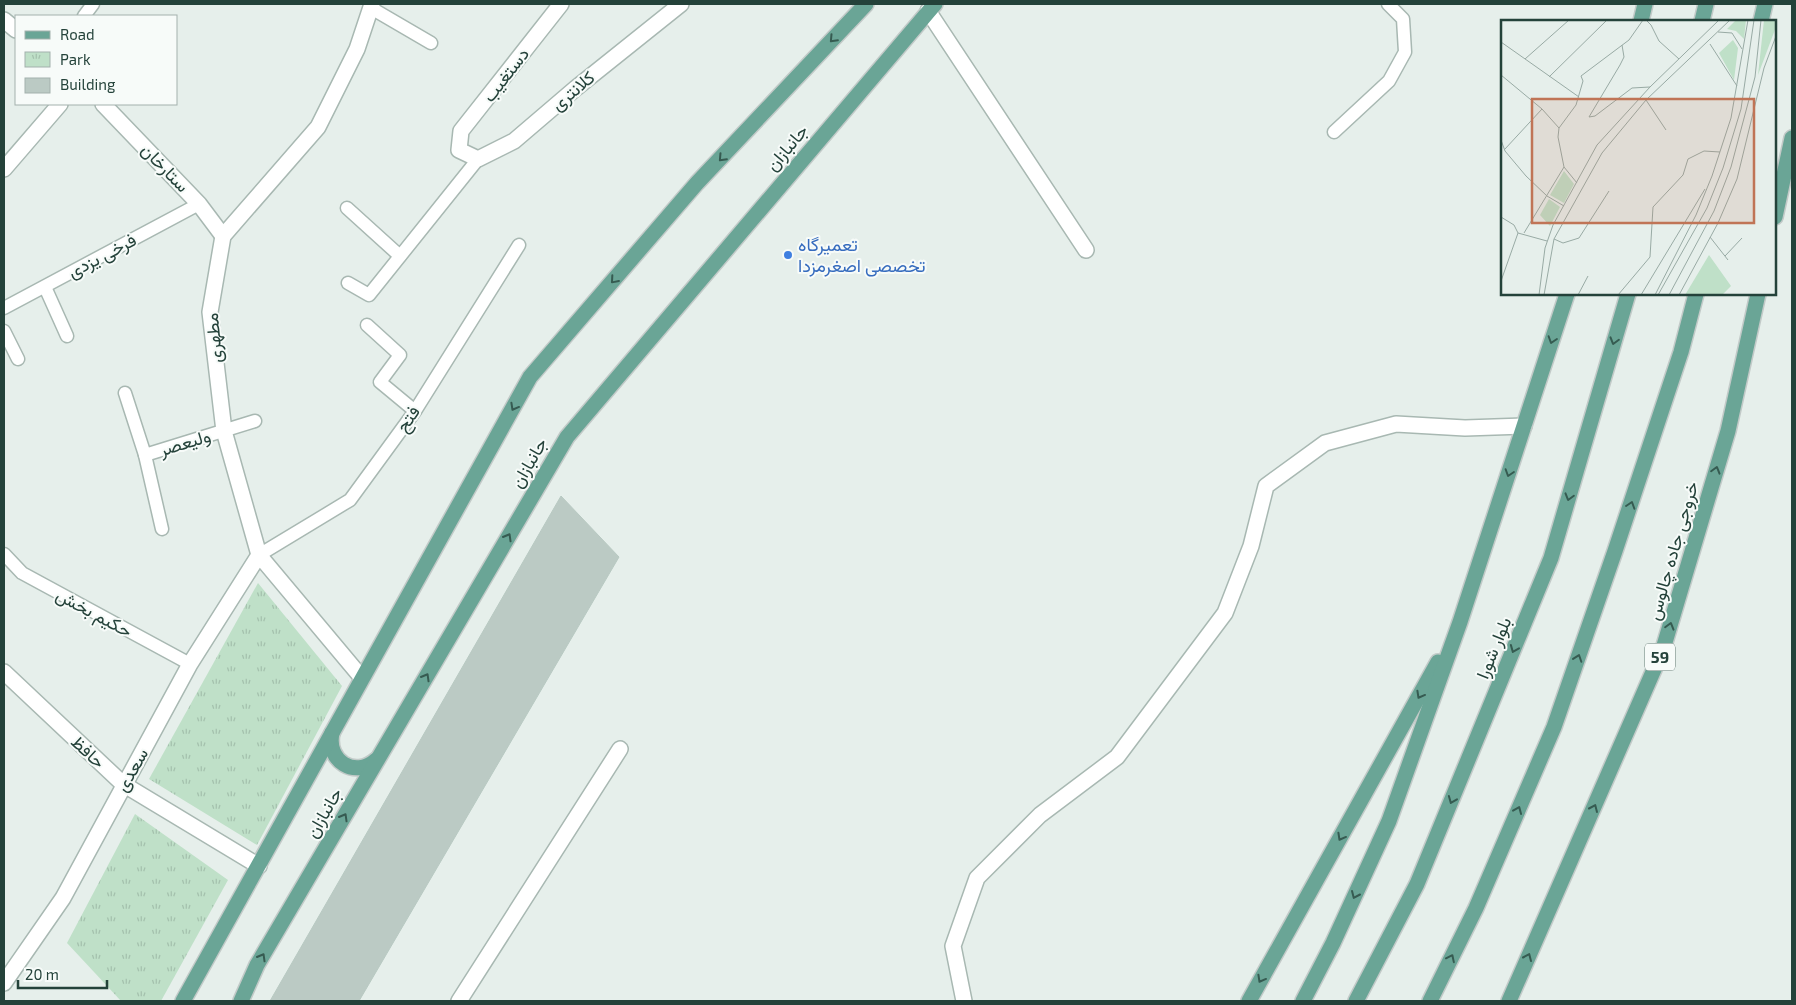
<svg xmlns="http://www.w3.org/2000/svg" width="1796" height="1005" font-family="'Exo 2',Vazirmatn,sans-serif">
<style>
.park{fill:url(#park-tufts)}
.building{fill:#bbcac4;stroke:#b8c9c2}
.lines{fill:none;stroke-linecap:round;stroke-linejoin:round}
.service-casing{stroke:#a8b8b2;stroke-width:15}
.minor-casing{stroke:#a8b8b2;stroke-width:18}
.primary-casing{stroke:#c2cac8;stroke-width:18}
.service{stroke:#fff;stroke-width:12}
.minor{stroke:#fff;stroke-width:15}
.primary{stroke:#6aa596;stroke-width:15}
.oneway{stroke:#365b51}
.shop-dot{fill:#3f7fe0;stroke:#f7fbf9;stroke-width:2}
.labels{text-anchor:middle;stroke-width:4;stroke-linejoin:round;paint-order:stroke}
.shield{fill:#f7fbf9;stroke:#637a73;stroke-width:1}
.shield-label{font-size:16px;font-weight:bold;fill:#24423a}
.street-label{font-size:18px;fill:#24423a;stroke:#f7fbf9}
.shop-label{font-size:18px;fill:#366cbe;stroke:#f7fbf9;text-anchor:start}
.inset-road{fill:none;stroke:#98aaa4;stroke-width:1}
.view{fill:#c07456;fill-opacity:0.15;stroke:#c07456;stroke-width:2.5}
.inset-edge{fill:none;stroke:#24423a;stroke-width:2.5}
</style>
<defs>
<pattern id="park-tufts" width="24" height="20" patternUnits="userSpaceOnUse" patternTransform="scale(1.25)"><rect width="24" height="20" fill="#bfe0c8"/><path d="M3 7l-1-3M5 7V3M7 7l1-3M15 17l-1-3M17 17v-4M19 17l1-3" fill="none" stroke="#a4c1ad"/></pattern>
</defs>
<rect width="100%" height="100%" fill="#e6efeb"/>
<!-- park -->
<g class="park">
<polygon points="258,583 342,686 257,845 149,779"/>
<polygon points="135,814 228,880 161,1001 121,1001 67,943"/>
</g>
<!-- building -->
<polygon class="building" points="561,496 619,557 359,1001 270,1001"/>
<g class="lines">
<!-- service casing -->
<g class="service-casing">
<g id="service">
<polyline points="371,8 431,43"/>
<polyline points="84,16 93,4"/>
<polyline points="1334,132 1389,81 1405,52 1403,19 1388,4"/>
<polyline points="347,208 400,256"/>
<polyline points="348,283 369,295 478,159"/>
<polyline points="45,287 67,336"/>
<polyline points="4,308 199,204"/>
<polyline points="367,325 400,355 380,382 415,411"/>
<polyline points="4,331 18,359"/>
<polyline points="125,393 145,455 162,529"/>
<polyline points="145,455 255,421"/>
<polyline points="4,554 22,573 190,664"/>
<polyline points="259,555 350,500 415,411 519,245"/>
</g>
</g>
<!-- minor casing -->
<g class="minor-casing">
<g id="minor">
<polyline points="561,4 461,131 459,150 478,159 514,141 576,88 681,4"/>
<polyline points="928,11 1086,250"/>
<polyline points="4,20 16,30"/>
<polyline points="103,104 199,204 223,236"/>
<polyline points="4,169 60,104"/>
<polyline points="4,672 123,784 259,866"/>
<polyline points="362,678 259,555 224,431 210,312 223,236 318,127 357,49 372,4"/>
<polyline points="4,983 63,898 190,664 259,555"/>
<polyline points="459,1001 620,749"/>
<polyline points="964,1001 953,946 977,878 1040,815 1117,757 1225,613 1251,546 1266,486 1325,443 1396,424 1465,428 1524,426"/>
</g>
</g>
<!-- primary casing -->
<g class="primary-casing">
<g id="primary">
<polyline points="1641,21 1645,4"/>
<polyline points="1702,21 1706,4"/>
<polyline points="1761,21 1765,4"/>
<polyline points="1775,217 1792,138"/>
<path d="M332 733C326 761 355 779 376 760"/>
<polyline points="183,1001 530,377 697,183 866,4"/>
<polyline points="241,1001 257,965 567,437 935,4"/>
<polyline points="1249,1001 1438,662"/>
<polyline points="1303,1001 1333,943 1389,821 1460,622 1567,294"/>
<polyline points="1356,1001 1417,884 1551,558 1628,294"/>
<polyline points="1430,1001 1476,908 1554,727 1615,551 1681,352 1696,294"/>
<polyline points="1509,1001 1663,649 1728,431 1758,294"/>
</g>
</g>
<!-- service -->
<use href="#service" class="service"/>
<!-- minor -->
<use href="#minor" class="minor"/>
<!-- primary -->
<use href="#primary" class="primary"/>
</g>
<!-- one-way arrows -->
<defs><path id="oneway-chevron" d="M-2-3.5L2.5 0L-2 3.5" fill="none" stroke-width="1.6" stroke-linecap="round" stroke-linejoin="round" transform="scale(1.25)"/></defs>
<g class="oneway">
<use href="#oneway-chevron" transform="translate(833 39) rotate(133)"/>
<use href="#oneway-chevron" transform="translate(722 158) rotate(133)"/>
<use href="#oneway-chevron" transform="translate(614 280) rotate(131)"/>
<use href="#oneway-chevron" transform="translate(1552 340) rotate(108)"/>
<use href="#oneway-chevron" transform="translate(1614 341) rotate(106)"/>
<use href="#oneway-chevron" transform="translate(514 407) rotate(119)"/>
<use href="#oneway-chevron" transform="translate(1716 470) rotate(-74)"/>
<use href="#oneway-chevron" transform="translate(1509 473) rotate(108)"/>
<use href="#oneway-chevron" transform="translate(1569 497) rotate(106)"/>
<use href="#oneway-chevron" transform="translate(1631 505) rotate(-72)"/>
<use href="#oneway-chevron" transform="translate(508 537) rotate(-60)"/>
<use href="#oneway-chevron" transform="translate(1670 626) rotate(-74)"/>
<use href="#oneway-chevron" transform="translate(1514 649) rotate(112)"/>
<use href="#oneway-chevron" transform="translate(1578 658) rotate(-71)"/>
<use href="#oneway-chevron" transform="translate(426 677) rotate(-60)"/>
<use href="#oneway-chevron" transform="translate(1420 695) rotate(119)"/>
<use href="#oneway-chevron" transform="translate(1452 800) rotate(112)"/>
<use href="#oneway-chevron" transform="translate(1594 808) rotate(-66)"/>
<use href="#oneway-chevron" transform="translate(1518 810) rotate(-67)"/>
<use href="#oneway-chevron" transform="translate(344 817) rotate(-60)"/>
<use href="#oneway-chevron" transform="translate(1341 837) rotate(119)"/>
<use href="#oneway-chevron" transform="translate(1355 895) rotate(114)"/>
<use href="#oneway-chevron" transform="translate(262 957) rotate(-60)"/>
<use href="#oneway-chevron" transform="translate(1528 957) rotate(-66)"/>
<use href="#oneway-chevron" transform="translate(1451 958) rotate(-64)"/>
<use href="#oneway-chevron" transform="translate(1261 979) rotate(119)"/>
</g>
<!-- markers -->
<circle class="shop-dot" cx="788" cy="255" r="5"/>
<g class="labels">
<!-- shield labels -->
<rect class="shield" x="1645" y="643.5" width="30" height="27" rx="4"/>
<g class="shield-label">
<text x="1660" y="663">59</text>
</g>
<!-- street labels -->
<g class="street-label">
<text transform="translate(506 75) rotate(-52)" y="6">دستغیب</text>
<text transform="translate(573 91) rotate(-40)" y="6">کلانتری</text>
<text transform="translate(787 148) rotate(-50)" y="6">جانبازان</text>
<text transform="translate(165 168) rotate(46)" y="6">ستارخان</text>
<text transform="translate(102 256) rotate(-28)" y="6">فرخی یزدی</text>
<text transform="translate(214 338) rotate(-95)" y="6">مطهری</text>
<text transform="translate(408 419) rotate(-55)" y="6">فتح</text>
<text transform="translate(185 443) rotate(-17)" y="6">ولیعصر</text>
<text transform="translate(529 463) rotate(-60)" y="6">جانبازان</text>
<text transform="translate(1673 551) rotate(-74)" y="6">خروجی جاده چالوس</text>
<text transform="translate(94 613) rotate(28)" y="6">حکیم بخش</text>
<text transform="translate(1494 648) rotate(-68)" y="6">بلوار شورا</text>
<text transform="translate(88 752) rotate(43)" y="6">حافظ</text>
<text transform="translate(132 770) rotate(-60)" y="6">سعدی</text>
<text transform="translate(324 813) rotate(-60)" y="6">جانبازان</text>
</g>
<!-- shop labels -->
<g class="shop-label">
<text x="798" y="251">تعمیرگاه<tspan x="798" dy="21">تخصصی اصغرمزدا</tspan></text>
</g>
</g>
<!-- overview -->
<g transform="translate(1501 20)">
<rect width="275" height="275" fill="#e6efeb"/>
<path d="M235 0H245L243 19 235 11 226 9ZM263 0H275V7L257 55ZM232 20 237 28 233 60 218 33Z" fill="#bfe0c8"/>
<path d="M63 151 73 164 63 183 49 175ZM48 179 59 187 49 206 39 195ZM208 235 230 266 221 275H184Z" fill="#bfe0c8"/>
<path class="inset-road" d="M145 0 150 5 158 21 178 39M217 12 231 13 241 29M0 22 78 77M209 24 236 66M24 39 68 0M0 55 41 89 58 108M48 57 106 0M145 80 165 110M88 97 119 45 123 37 121 25M88 97 94 96 131 68 149 67M0 120 4 131 25 156 46 176 63 186M4 129 41 89M76 163 63 147 57 117 58 108 75 85 82 61 80 56 128 20 142 0M0 197 13 205 17 213 46 221M23 213 63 147M209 217 227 240M53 219 62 223 78 218 108 171M224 236 241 218M0 261 17 213M38 275 44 228 52 205 96 125 149 67 218 0M43 275 53 219 101 133 145 80 229 0M77 275 87 256M117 275 149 237 152 187 182 155 187 139 203 131 219 132M140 275 204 169M154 275 195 195 211 156 230 98 247 0M157 275 206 188 222 148 240 89 253 0M168 275 213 191 230 147 254 57 260 0M178 275 217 203 236 159 263 48 275 16"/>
<path class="view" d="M31 79H253V203H31Z"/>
<rect width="275" height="275" class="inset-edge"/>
</g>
<!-- border -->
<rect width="1796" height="1005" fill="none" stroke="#24423a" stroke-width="10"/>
<!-- legend -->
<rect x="15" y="15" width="162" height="90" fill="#f7fbf9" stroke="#a3b1ad"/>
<rect x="25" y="31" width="25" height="8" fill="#6aa596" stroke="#a3b1ad"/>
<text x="60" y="40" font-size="15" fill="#24423a">Road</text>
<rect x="25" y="52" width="25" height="15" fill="url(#park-tufts)" stroke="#a3b1ad"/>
<text x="60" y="65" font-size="15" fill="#24423a">Park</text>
<rect x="25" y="78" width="25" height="15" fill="#bbcac4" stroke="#a3b1ad"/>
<text x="60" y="90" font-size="15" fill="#24423a">Building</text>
<!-- scale -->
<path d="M18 980v8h89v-8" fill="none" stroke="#24423a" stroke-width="2.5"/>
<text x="25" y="980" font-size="15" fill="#24423a" stroke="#f7fbf9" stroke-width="4" paint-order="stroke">20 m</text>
</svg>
